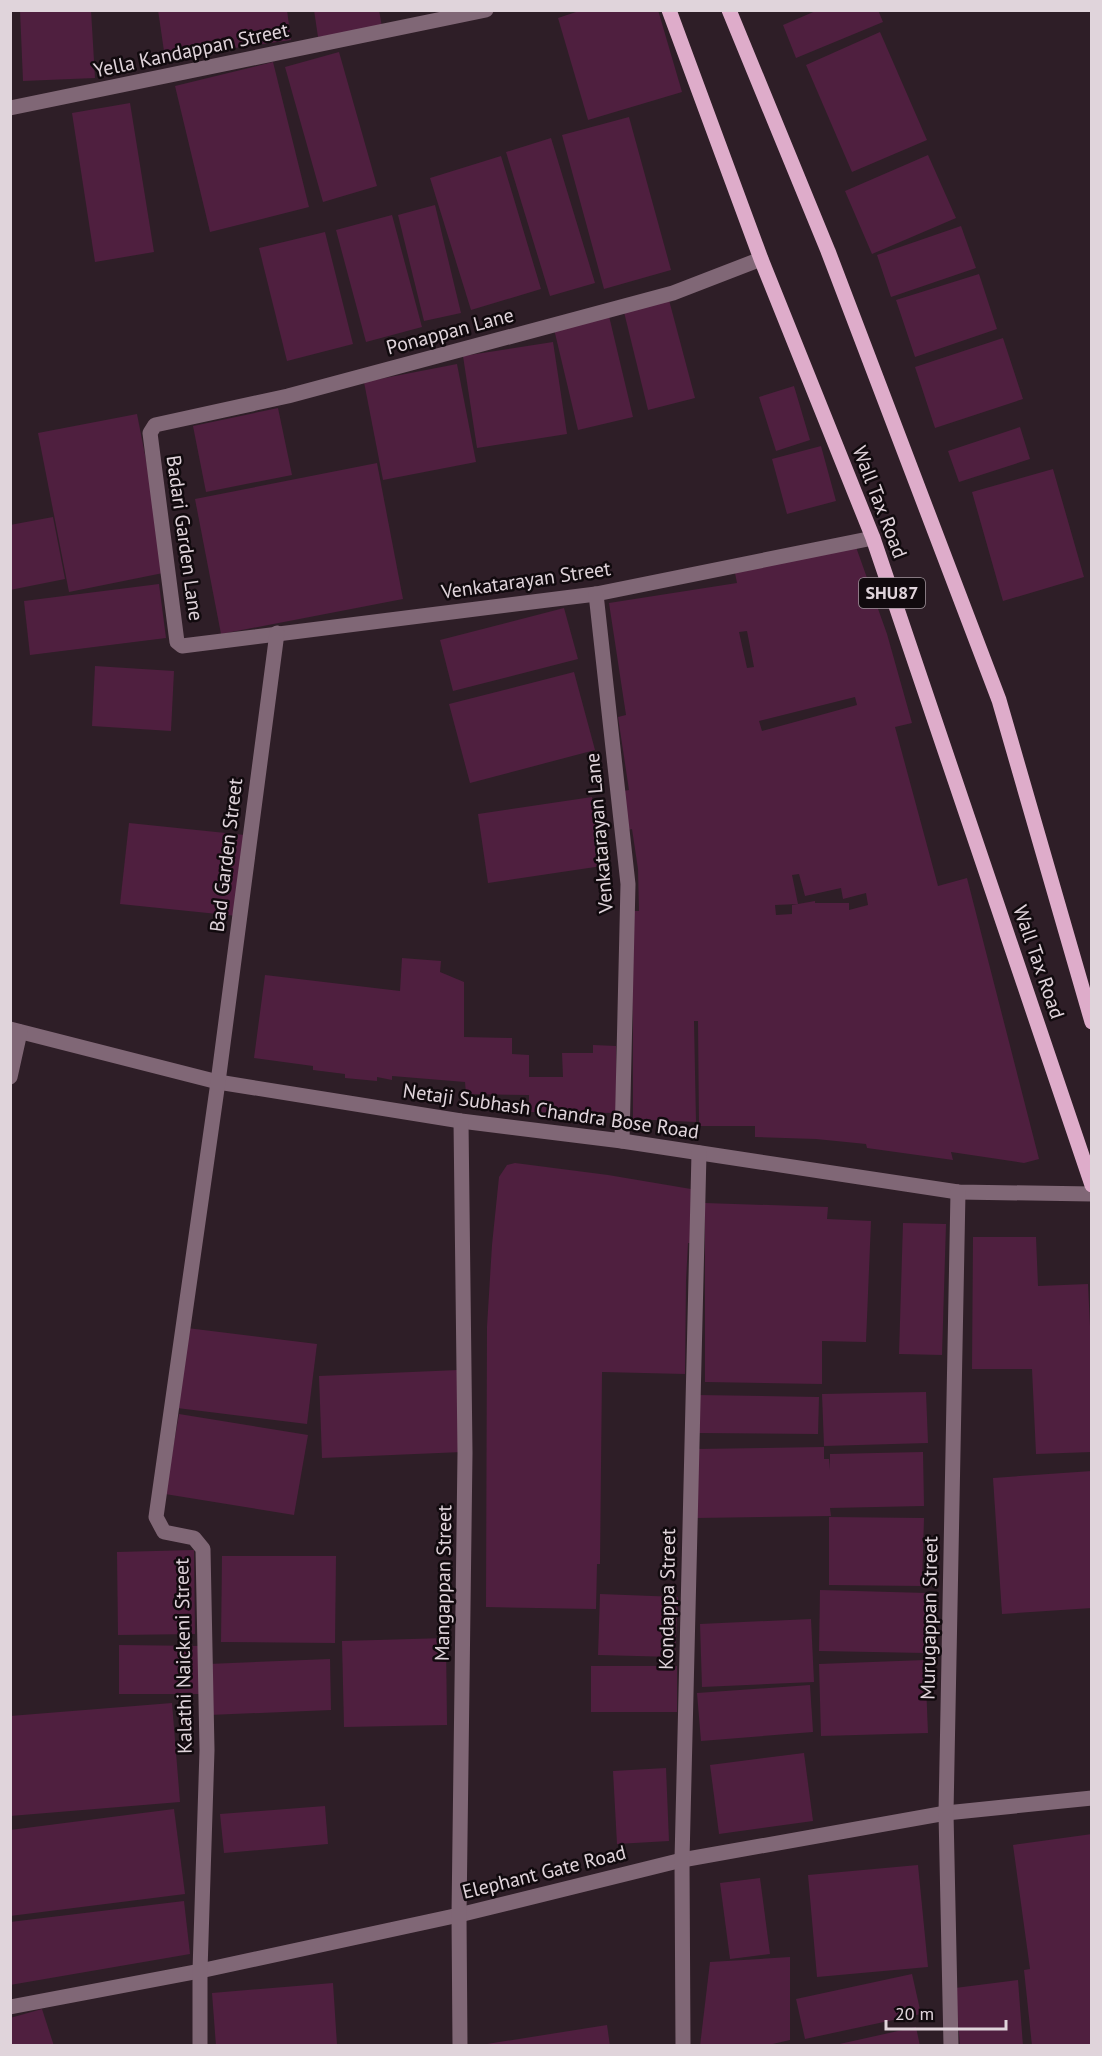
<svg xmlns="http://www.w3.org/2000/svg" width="1102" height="2056" font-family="'PT Sans',sans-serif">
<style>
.building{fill:#4f1f3f;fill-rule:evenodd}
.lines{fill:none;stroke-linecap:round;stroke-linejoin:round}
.minor{stroke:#806776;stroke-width:15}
.major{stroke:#deacca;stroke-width:15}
.labels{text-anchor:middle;stroke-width:5;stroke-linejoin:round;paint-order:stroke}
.shield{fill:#110a0e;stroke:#a2979e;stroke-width:1.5}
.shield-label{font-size:18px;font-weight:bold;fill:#e0d4db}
.street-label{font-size:20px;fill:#e0d4db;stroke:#110a0e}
</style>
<rect width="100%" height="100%" fill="#2e1e27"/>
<!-- building -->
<g class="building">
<polygon points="20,10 91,10 95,78 23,81"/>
<polygon points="158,10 287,10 291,40 165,58"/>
<polygon points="314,10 379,10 382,27 318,37"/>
<polygon points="582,10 658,10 682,92 588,120 558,18"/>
<polygon points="818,10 878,10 883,22 796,58 783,25"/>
<polygon points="880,32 927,140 852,172 806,65"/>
<polygon points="339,52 377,186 323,202 285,67"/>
<polygon points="273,62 309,207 210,232 175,86"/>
<polygon points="130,103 154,252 95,262 72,113"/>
<polygon points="629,117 671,270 604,289 562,135"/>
<polygon points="551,138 595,283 550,296 506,152"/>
<polygon points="928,155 956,218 872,254 845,191"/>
<polygon points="501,156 541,289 471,310 430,178"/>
<polygon points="435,205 461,313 424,321 398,215"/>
<polygon points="392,215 422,327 366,342 336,230"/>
<polygon points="961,226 976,268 891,297 877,255"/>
<polygon points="325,232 353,344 287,361 259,248"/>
<polygon points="979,274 997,329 915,357 896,300"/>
<polygon points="669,300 695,398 648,410 624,312"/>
<polygon points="609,316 633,417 578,430 554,329"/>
<polygon points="1003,338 1023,399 935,428 915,367"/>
<polygon points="553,342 567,434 477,448 463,356"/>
<polygon points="457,364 476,462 383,480 364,382"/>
<polygon points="794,386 810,440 776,451 759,397"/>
<polygon points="278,408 292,475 206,492 193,426"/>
<polygon points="137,414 168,572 69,592 38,433"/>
<polygon points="1020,427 1030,459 959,482 948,451"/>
<polygon points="821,446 836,501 787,514 772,459"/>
<polygon points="377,463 403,599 221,634 195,499"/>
<polygon points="1053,469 1084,577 1003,601 972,492"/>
<polygon points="53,517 65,579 10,590 10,525"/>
<path d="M856 547 887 634 912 723 895 727 938 886 967 878 1039 1159 1024 1163 951 1152 953 1160 867 1148 866 1144 816 1139 755 1137V1126H699L698 1021H694L696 1122 633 1119V1022L629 911H639L638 869 632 829 628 830 623 791 629 790 618 717 626 715 609 603 737 583 735 573ZM747 631 754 667 747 668 739 632ZM855 697 857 705 762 731 759 721ZM799 874 805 896 841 888 843 899 866 893 868 905 849 910V903H815V901L798 904 792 875ZM798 904 792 905V914L776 915 775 905Z"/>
<polygon points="159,584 166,638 30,655 24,601"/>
<polygon points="564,608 578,659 453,691 440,640"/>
<polygon points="95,666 174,671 171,731 92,726"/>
<polygon points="574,672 595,750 470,783 449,704"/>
<polygon points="592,797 602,866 488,883 478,814"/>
<polygon points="129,823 245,835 237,916 120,904"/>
<polygon points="402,958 441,961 440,972 464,982 464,1037 512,1038 512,1054 529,1055 529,1077 563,1077 562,1053 593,1053 593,1045 616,1046 617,1113 529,1112 529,1095 466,1094 465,1082 392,1076 392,1080 377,1077 377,1081 345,1078 345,1074 313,1070 313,1066 254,1058 265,975 400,991"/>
<polygon points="515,1163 608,1175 691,1189 690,1243 688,1243 686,1281 685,1374 602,1372 600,1564 597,1564 596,1609 486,1607 487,1327 492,1245 499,1177 507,1165"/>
<polygon points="705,1203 828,1207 827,1219 871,1221 866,1342 822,1341 822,1384 705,1382"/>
<polygon points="903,1223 946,1224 942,1355 899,1354"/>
<polygon points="973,1237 1036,1237 1038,1286 1088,1284 1092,1368 1092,1452 1036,1454 1032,1369 972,1369"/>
<polygon points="187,1328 317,1344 307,1424 177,1408"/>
<polygon points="458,1370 462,1452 322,1458 319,1376"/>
<polygon points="926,1392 928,1443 824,1446 822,1394"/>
<polygon points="697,1395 819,1397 818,1434 697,1433"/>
<polygon points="179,1414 308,1435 294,1515 165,1494"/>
<polygon points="824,1447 824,1459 829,1459 830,1470 830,1454 923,1452 924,1506 830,1508 831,1516 696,1518 695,1449"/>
<polygon points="1092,1471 1092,1608 1002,1614 993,1478"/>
<polygon points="829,1517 924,1518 922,1586 829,1585"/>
<polygon points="194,1550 195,1634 118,1635 117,1552"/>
<polygon points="222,1556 336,1556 335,1643 221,1642"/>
<polygon points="820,1590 927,1593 925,1653 819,1651"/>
<polygon points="600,1594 678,1597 675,1657 598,1655"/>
<polygon points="811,1619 814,1682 702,1687 700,1624"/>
<polygon points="446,1638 447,1725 344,1727 342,1641"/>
<polygon points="119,1645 201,1646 200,1694 119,1694"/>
<polygon points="330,1659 331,1710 209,1715 208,1664"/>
<polygon points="925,1660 928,1733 821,1736 819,1664"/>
<rect x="591" y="1666" width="86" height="46"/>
<polygon points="810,1685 813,1732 701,1741 697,1693"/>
<polygon points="172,1703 180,1802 10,1816 10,1716"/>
<polygon points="804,1753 813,1821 719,1834 710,1765"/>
<polygon points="666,1768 669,1841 617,1844 613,1771"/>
<polygon points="325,1806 328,1844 224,1853 220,1814"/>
<polygon points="174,1809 185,1894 10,1916 10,1830"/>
<polygon points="1092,1834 1092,2046 1032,2046 1024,1970 1030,1969 1013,1845"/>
<polygon points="918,1865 928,1967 817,1977 808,1875"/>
<polygon points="760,1878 770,1954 730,1959 720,1883"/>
<polygon points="184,1901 190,1954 10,1985 10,1922"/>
<polygon points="790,1957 790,2040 764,2046 700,2046 710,1962"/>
<polygon points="912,1974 921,2014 805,2039 796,1999"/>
<polygon points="1018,1980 1023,2046 960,2046 955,1988"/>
<polygon points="333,1983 337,2045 216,2046 212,1993"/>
<polygon points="42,2009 54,2046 10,2046 10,2018"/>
<polygon points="607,2025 610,2046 488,2046 487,2044"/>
<polygon points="916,2027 920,2046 836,2046 835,2045"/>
</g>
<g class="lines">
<!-- minor -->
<g class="minor">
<polyline points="10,108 486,10"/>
<polyline points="761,259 673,293 288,396 155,425 150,433 177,642 182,646 596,594 873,538"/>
<polyline points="596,594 628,884 622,1141"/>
<polyline points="10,1029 218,1082 461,1121 622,1141 958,1192 1092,1194"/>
<polyline points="10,1077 20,1032"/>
<polyline points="10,2007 200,1971 459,1915 682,1860 946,1813 1092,1798"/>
<polyline points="200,2046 200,1971 207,1750 203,1549 194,1538 164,1532 156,1517 218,1082 277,633"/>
<polyline points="460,2046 459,1915 465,1453 461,1121"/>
<polyline points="683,2046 682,1860 699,1153"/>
<polyline points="951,2046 946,1813 958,1192"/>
</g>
<!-- major -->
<g class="major">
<polyline points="669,10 761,259 873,538 1092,1185"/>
<polyline points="729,10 828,251 999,700 1092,1022"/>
</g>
</g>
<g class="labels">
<!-- shield labels -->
<rect class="shield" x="859" y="578" width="66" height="30" rx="4.5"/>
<g class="shield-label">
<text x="892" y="599">SHU87</text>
</g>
<!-- street labels -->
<g class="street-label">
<text transform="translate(191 50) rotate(-12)" y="7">Yella Kandappan Street</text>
<text transform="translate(450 331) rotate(-15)" y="7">Ponappan Lane</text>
<text transform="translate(880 502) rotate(69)" y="7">Wall Tax Road</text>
<text transform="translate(185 538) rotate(82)" y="7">Badari Garden Lane</text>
<text transform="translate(526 580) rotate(-8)" y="7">Venkatarayan Street</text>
<text transform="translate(599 833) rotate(-95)" y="7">Venkatarayan Lane</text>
<text transform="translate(226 855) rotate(-83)" y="7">Bad Garden Street</text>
<text transform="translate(1039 962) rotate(71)" y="7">Wall Tax Road</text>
<text transform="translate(551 1111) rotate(8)" y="7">Netaji Subhash Chandra Bose Road</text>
<text transform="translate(443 1583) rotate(-89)" y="7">Mangappan Street</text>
<text transform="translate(667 1599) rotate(-89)" y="7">Kondappa Street</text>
<text transform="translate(929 1618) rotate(-89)" y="7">Murugappan Street</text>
<text transform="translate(183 1656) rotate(-91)" y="7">Kalathi Naickeni Street</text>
<text transform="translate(544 1872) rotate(-14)" y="7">Elephant Gate Road</text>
</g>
</g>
<!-- border -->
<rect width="1102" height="2056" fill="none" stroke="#e0d4db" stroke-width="24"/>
<!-- scale -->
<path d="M886 2020v9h120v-9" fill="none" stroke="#e0d4db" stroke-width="3"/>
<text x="895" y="2020" font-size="18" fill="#e0d4db" stroke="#110a0e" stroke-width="4.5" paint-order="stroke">20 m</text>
</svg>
